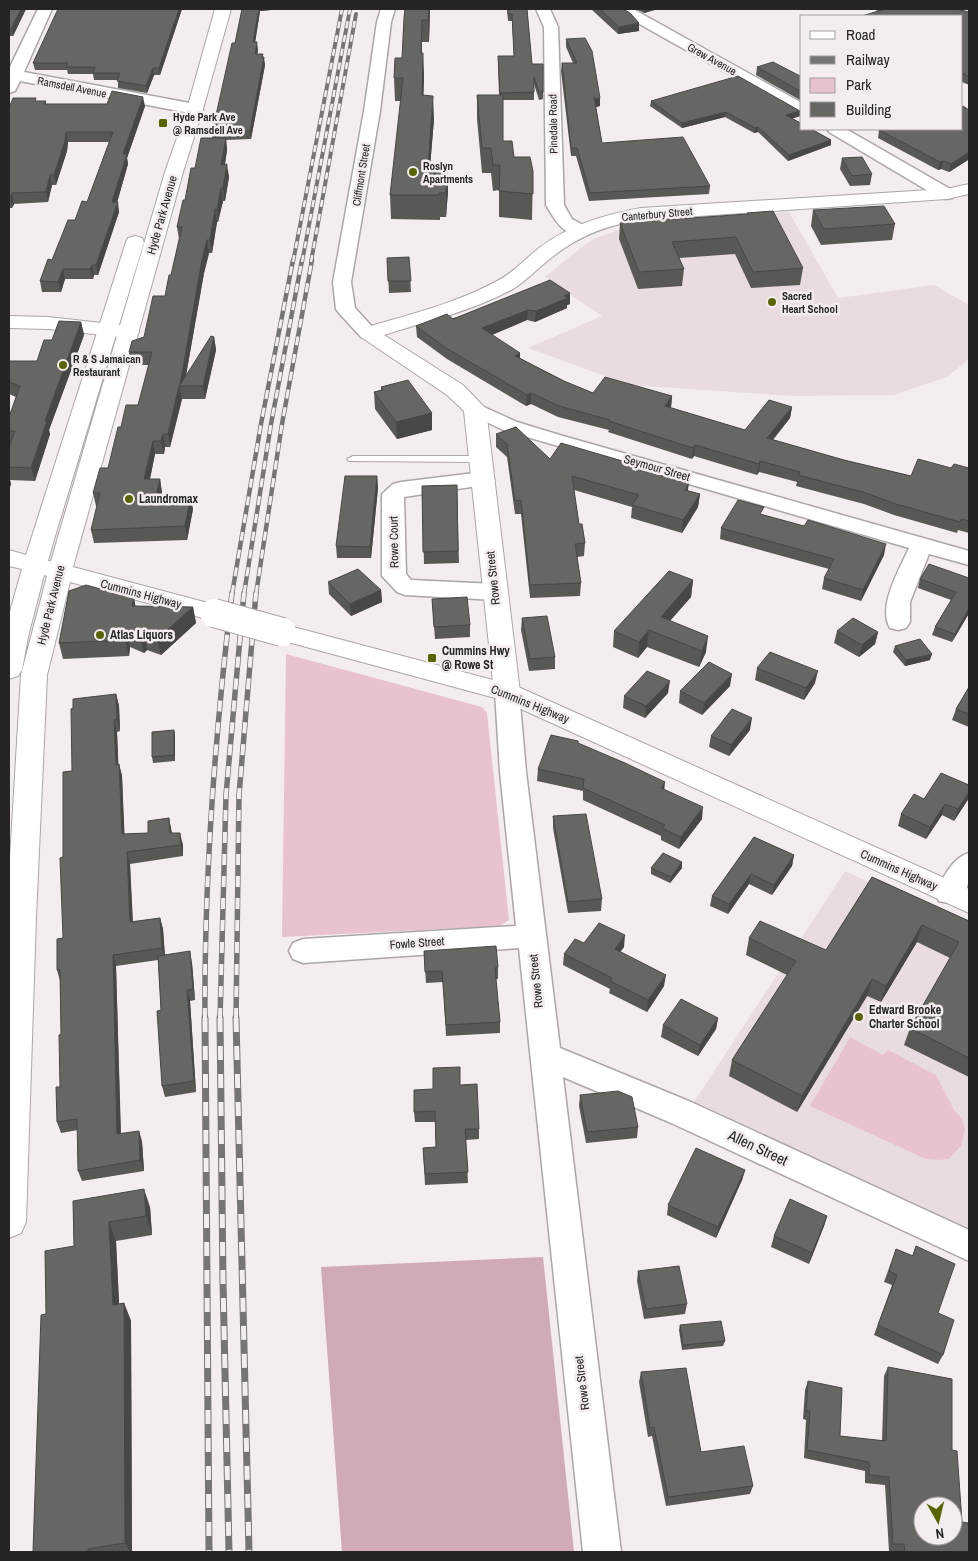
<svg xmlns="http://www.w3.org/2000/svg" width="978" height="1561" font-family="'Archivo Narrow',sans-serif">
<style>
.built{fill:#e9dce1}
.green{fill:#e9c2d1}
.forest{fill:#d0aab8}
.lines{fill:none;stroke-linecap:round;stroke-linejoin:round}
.lane-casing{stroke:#aba6a8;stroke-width:2}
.street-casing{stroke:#aba6a8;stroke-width:3}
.secondary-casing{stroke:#aba6a8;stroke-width:2}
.primary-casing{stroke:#aba6a8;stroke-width:2}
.lane{fill:#fff;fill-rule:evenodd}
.street{fill:#fff;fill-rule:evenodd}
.secondary{fill:#fff;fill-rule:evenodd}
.primary{fill:#fff;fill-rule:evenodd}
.rail-far3-casing{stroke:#777475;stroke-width:4}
.rail-far2-casing{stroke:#777475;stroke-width:4.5}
.rail-far1-casing{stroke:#777475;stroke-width:5.5}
.rail-casing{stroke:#777475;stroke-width:7}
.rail-far3{stroke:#f3edef;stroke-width:2.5;stroke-dasharray:7;stroke-linecap:butt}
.rail-far2{stroke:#f3edef;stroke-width:3;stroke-dasharray:9;stroke-linecap:butt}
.rail-far1{stroke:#f3edef;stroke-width:4;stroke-dasharray:11;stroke-linecap:butt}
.rail{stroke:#f3edef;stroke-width:5;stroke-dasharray:14;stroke-linecap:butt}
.primary-bridge-casing{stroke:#aba6a8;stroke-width:30;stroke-linecap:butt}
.primary-bridge{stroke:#fff;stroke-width:28}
.wall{fill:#585955}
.shaded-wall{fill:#474845}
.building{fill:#666763;stroke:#474845;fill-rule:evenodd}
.poi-dot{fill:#5b6403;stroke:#f3edef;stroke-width:2}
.labels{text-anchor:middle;stroke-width:5;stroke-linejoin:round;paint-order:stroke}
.far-street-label{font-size:11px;fill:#262424;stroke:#f3edef}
.far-poi-label{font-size:11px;font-weight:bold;fill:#262424;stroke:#f3edef;text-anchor:start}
.street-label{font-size:12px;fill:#262424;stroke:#f3edef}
.poi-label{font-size:12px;font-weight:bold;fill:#262424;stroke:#f3edef;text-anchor:start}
.near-street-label{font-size:15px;fill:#262424;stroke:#f3edef}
</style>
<rect width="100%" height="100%" fill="#f3edef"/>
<!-- built -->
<g class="built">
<polygon points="789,212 838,298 934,285 969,305 969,359 947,377 894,395 793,396 630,385 528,348 602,316 545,277 582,247 596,238 624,228 673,220"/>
<polygon points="845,871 969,929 969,1231 692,1105"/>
</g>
<!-- green -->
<g class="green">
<polygon points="286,654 482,707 487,713 509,920 500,926 282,937"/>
<polygon points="850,1037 883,1055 888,1050 936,1075 954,1110 962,1119 965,1129 961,1146 949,1159 939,1160 926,1159 810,1106"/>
</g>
<!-- forest -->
<polygon class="forest" points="543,1257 574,1552 342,1552 321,1267"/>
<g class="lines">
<!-- lane casing -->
<g class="lane-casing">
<polygon id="lane" points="353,456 480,456 486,459 480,462 349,461 347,459"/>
</g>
<!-- street casing -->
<g class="street-casing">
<g id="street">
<polygon points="38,9 52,9 24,72 195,104 201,106 203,109 201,112 195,114 20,81 15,91 9,93 9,69"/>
<polygon points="381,9 395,9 391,22 380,111 351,282 355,308 378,333 375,337 368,339 361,337 339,313 336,309 333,282 364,111 377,22"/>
<path d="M536 9H550L558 27 564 205 572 219 585 226 588 230 585 234C565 239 555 220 546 205L544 27Z"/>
<polygon points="616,9 633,9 802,103 802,115 618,12"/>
<polygon points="827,129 846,129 952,190 955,194 952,198 946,199 940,198 829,132"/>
<path d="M475 403 517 422 563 436 969 551V565L929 554 910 602V622L906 628 898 630 890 628C877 607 900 568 909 548L503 430 468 413 465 409 468 405Z"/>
<polygon points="483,472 491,474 494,479 491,484 404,497 406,574 411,580 495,584 503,587 507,592 503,597 495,600 405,595 397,592 382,576 382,494 393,484 401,482"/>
<polygon points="507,683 516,686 519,692 526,772 560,1048 691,1102 969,1230 969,1261 669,1122 563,1077 621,1552 583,1552 519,948 303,963 293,959 289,951 293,943 303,939 516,926 500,772 495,692 498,686"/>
<path d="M969 853C969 874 973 911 939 901L935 893C943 878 953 857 969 853Z"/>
</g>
</g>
<!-- secondary casing -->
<g class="secondary-casing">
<g id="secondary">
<path d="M969 184V194L946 199 641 220C607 225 578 236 551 258 538 268 527 280 513 289 473 311 428 321 384 335L463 385 486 409 520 692 516 698 507 701 498 698 494 692 464 411 447 395 361 337 358 333 361 329C407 315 455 304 497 281 513 273 525 259 539 248 570 225 603 215 641 208L946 189Z"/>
<polygon points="9,316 48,317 129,326 136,328 139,332 136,336 129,338 48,329 9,328"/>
</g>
</g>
<!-- primary casing -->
<g class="primary-casing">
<g id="primary">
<polygon points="215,9 231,9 203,109 183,172 73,567 223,607 226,613 223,619 214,621 70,582 47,675 36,917 26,1222 21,1233 9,1238 9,875 21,675 47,576 44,575 28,637 22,670 18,676 9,679 9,615 22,569 9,566 9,550 26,555 126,242 128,238 135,236 142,238 144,242 53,543 48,561 51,561 165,172 187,109"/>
<polygon points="282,624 516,686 969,889 969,913 499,699 273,638 269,632 273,626"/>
</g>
</g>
<!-- lane -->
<use href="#lane" class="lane"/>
<!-- street -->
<use href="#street" class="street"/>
<!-- secondary -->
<use href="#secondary" class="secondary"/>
<!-- primary -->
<use href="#primary" class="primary"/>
<!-- rail-far3 casing -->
<g class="rail-far3-casing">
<g id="rail-far3">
<polyline points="293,262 342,9"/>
<polyline points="302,262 350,9"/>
<polyline points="311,262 356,14"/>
</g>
</g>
<!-- rail-far2 casing -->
<g class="rail-far2-casing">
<g id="rail-far2">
<polyline points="232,594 261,424 293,260"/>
<polyline points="244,594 271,424 302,260"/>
<polyline points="256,594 282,424 312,260"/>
</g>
</g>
<!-- rail-far1 casing -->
<g class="rail-far1-casing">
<g id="rail-far1">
<path d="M205 1019C204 877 215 734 232 593"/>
<polyline points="220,1019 226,795 244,593"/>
<polyline points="236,1019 239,795 256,593"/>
</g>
</g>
<!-- rail casing -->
<g class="rail-casing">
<g id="rail">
<polyline points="205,1018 209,1552"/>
<polyline points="220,1018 223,1282 229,1552"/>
<polyline points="236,1018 249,1552"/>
</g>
</g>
<!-- rail-far3 -->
<use href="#rail-far3" class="rail-far3"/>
<!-- rail-far2 -->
<use href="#rail-far2" class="rail-far2"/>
<!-- rail-far1 -->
<use href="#rail-far1" class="rail-far1"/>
<!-- rail -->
<use href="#rail" class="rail"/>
<!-- primary-bridge casing -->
<g class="primary-bridge-casing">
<polyline id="primary-bridge" points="214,613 282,632"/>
</g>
<!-- primary-bridge -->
<use href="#primary-bridge" class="primary-bridge"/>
</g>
<!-- wall -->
<g class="wall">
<polygon points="9,9 26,9 13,36 9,36"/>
<polygon points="182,9 160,75 154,75 147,93 118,88 118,80 94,80 93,74 68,74 67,70 35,70 33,63"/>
<polygon points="242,9 282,9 260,11 255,42 258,50 257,54 263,57 265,65 251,139 226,140 227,150 225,164 229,177 225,201 223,201 218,222 217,222 212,253 209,253 204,273 186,376 214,337 216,350 205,399 182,399 170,447 165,447 164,454 155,454 150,479 160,479 162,493 162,496 193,509 187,540 94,543 91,530 97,506 96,506 93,493 108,468 121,427 138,405 149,365 131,365 129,352 144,337 165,296 171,275 179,239 177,227 195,168 212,138 212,133 235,43"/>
<polygon points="405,9 430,9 429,42 422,42 422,53 424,76 423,95 434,119 430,167 447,167 448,191 446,217 440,217 440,220 391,219 390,195 401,101 395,101 394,78 402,58"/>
<polygon points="507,9 527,9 532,64 543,64 543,99 539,100 534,84 534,100 503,100 503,141 514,157 533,171 532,220 499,217 499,190 493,191 491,173 482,173 477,119 477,95 499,95 498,63 514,56 512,21 508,21"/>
<polygon points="591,9 623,9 639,23 639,31 618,34"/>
<polygon points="636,9 658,9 644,13"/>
<polygon points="873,9 956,9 969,12 969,85 962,82 962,16 878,11"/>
<polygon points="566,39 600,106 596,107 602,143 710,186 709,194 589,201 576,156 571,156 561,71 562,63 573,63 566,47"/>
<polygon points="757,67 802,77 802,101 756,75"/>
<polygon points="36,101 46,101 46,104 145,106 127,158 128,164 117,202 119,212 98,275 94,275 93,279 65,279 61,292 42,292 40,281 75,220 87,202 109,142 68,142 67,151 56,185 52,185 48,202 14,204 12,208 9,208 9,108"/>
<polygon points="651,101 800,111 800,116 792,118 831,140 831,145 788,161 758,132 754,133 725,117 682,128 650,106"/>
<polygon points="969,110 969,160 968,160 949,172 941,169 938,170 878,138 879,130"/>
<polygon points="842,158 872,174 870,185 850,186 840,169"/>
<polygon points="813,210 895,224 892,240 821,245 811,226"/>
<polygon points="747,213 803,268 800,285 751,288 735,254 679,258 684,269 682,286 638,289 619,239 620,223 747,215"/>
<polygon points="409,257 411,292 389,293 387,258"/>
<polygon points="570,293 570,304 567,305 567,308 535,322 527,320 492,335 520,358 564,381 593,393 672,396 671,408 745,430 792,407 790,418 773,440 844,460 911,476 951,468 969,468 969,533 958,530 957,533 894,515 864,504 796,486 797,482 759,472 757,475 694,456 692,459 608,432 609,430 558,417 531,404 526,406 447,359 417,337 416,326"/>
<polygon points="81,322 84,335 49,430 50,434 35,481 10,480 11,484 9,490 9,447 10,444 9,444 9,417 16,397 9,394 9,361 37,361"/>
<polygon points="381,387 432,413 432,430 397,439 375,409 374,392 381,390"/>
<polygon points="496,434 550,459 643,467 642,470 688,491 700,494 698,507 682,533 631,518 632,507 574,490 579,524 585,543 584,556 577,557 581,583 580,596 530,598 521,514 515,514 507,457 496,447"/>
<polygon points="377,476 378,488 371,558 337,558 336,546"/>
<polygon points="457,485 459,563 424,564 422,486"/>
<polygon points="763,515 884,555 861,601 822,589 824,578 829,569 720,539 721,528"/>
<polygon points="969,578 969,615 968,615 952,642 932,635 935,627 951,600 918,588 920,579"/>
<polygon points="693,580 691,597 670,621 706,652 699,667 647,647 638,658 613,647 614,631"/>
<polygon points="328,582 381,590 382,602 351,616 329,594"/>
<polygon points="134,598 135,606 193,607 196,623 161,655 147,650 144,653 130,647 129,656 63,659 59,643"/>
<polygon points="432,599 470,625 470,637 435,639"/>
<polygon points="522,618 555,657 555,669 529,671 521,630"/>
<polygon points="837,631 878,632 875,644 859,657 834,643"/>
<polygon points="895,646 930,660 905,666 893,652"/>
<polygon points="757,668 815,683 804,700 755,680"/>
<polygon points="730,686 702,715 679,703 680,691"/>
<polygon points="969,687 969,727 952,720 956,709"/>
<polygon points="668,693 645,718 623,708 624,696"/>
<polygon points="116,694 119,706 120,731 117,732 118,764 119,764 122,776 124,834 148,833 169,818 172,833 183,845 183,856 130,864 133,922 160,918 163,929 165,955 192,963 195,1000 190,1001 196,1092 165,1097 162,1086 161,1010 158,960 116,966 121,1134 139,1131 142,1142 144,1171 82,1181 78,1171 78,1130 61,1133 57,1122 60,1087 61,1034 60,981 57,970 63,938 63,857 72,771 73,708"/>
<polygon points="174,730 175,736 175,761 153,763 152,757"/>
<polygon points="750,730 729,756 709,747 711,736"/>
<polygon points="578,741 578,743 664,790 702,819 679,849 661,840 661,836 583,800 583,791 537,781 538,769"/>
<polygon points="969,798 954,821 942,815 926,839 898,826 901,814"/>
<polygon points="553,816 602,899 601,911 568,913 553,828"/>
<polygon points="754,837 794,855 792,866 772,895 749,884 728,914 710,906 712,896"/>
<polygon points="682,862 682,868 670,883 651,874 651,868"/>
<polygon points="872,877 969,921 969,1077 904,1045 910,1028 950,958 917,942 881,1002 867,996 797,1112 729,1076 732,1060 787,975 746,955 749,938 826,950"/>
<polygon points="584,943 624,947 620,952 664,986 647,1012 609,993 610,989 563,965 564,954"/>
<polygon points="424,951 498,967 498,979 496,979 500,1022 500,1033 446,1036 443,982 426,983"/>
<polygon points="718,1018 716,1029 698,1056 661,1037 663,1025"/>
<polygon points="460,1085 479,1129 479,1139 466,1140 468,1183 425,1185 423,1148 436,1147 435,1122 415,1122 414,1112 433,1089"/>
<polygon points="580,1095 638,1127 637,1138 586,1143 579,1106"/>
<polygon points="745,1170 742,1180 716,1238 667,1215 668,1205"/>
<polygon points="73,1201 150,1207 152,1235 116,1241 119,1304 124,1303 131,1321 132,1552 33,1552 46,1314 74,1246"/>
<polygon points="827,1216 824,1226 809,1264 771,1247 774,1236"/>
<polygon points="916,1246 938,1313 943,1355 938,1364 874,1335 892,1285 884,1282 896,1249 912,1256"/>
<polygon points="638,1271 687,1304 685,1314 644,1319 637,1281"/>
<polygon points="680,1325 725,1341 723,1346 682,1350 679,1330"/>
<polygon points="888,1367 952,1450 962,1522 969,1552 900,1552 889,1551 885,1485 865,1483 865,1471 804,1458 806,1420 803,1419 805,1390 808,1381 840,1436 882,1441 884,1376"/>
<polygon points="641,1372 701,1452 753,1486 750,1494 666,1506 652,1436 648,1437 639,1382"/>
</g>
<!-- shaded-wall -->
<g class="shaded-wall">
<polygon points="21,9 26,9 13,36 11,29"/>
<polygon points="179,9 182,9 160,75 159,68"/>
<polygon points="259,9 282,9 260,11 254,50 253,42"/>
<polygon points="429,9 430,9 429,42 428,20"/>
<polygon points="644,9 658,9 644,13"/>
<polygon points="422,20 422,42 421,76 421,53"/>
<polygon points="639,23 639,31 618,34 619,27"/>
<polygon points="257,42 258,50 256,62 255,54"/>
<polygon points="423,53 424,76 423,119 422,95"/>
<polygon points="263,54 263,61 264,57 265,65 251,139 250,131"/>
<polygon points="153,68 154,75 147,93 146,86"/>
<polygon points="433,96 434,119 428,191 428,167"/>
<polygon points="143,97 145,106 127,158 128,164 115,210 118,202 119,212 98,275 96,265 123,154"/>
<polygon points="600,98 600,106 595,107 595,99"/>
<polygon points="800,111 800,116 786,121 786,115"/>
<polygon points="726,112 725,117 682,128 682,123"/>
<polygon points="758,127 758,132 754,133 755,128"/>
<polygon points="66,132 68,142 67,151 56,185 54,175"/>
<polygon points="226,138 227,150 223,177 221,165"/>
<polygon points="831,140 831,145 788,161 789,155"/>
<polygon points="969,152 968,160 949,172 951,164"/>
<polygon points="943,161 941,169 938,170 940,162"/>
<polygon points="227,164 229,177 225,201 223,188"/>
<polygon points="447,167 448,191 446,217 446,193"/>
<polygon points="50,175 52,185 48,202 46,192"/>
<polygon points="221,188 223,201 218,222 217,210"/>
<polygon points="12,193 14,204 12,208 10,198"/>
<polygon points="215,209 217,222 212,253 210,240"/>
<polygon points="207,240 209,253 204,273 184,386 180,386 202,260"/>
<polygon points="92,265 94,275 93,279 90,269"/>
<polygon points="63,269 65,279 61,292 58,282"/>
<polygon points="570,293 570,304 567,305 567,308 535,322 536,311"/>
<polygon points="528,310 527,320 482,339 482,328"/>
<polygon points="81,322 84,335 49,430 50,434 35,481 31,468 45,421"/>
<polygon points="214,337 216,350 205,399 203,386"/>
<polygon points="520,353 520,364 515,356"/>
<polygon points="179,386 182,399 170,447 168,434"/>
<polygon points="531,393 531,404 526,406 527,395"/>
<polygon points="672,396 671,407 664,417 665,406"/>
<polygon points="792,407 790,418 765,449 767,438"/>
<polygon points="432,413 432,430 397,439 396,422"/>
<polygon points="163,434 165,447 164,454 161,441"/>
<polygon points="153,441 155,454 147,493 144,479"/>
<polygon points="695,445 694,456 692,459 693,448"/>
<polygon points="760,461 759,472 757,475 759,464"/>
<polygon points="377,476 378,488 371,558 370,547"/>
<polygon points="9,477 11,484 9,490"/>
<polygon points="160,479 162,493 158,509 156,496"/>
<polygon points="689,483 687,496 685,490"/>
<polygon points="700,494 698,507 682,533 683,520"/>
<polygon points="191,496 193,509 187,540 185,526"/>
<polygon points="886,544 884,555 861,601 863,590"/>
<polygon points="693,580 691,597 659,633 661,617"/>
<polygon points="381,590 382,602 351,616 350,604"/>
<polygon points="134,598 137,614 132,606"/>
<polygon points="193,607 196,623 161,655 157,639"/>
<polygon points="969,608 968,615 952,642 955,634"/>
<polygon points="649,630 647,647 638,658 639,642"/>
<polygon points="127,631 130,647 129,656 125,640"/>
<polygon points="878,632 875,644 859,657 862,645"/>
<polygon points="144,633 147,650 144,653 140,637"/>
<polygon points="708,636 706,652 699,667 702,651"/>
<polygon points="932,654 930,660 905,666 906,660"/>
<polygon points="818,671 815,683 804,700 806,688"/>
<polygon points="732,674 730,686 702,715 704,703"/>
<polygon points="670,681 668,693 645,718 646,706"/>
<polygon points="116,694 119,706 120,731 117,719"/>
<polygon points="752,718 750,730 729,756 731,745"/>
<polygon points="114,720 117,732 119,777 116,765"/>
<polygon points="174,730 175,736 175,761 174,755"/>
<polygon points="119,764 122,776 125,845 122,834"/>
<polygon points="665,782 664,794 661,788"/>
<polygon points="969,792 969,798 954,821 958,809"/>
<polygon points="945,804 942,815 926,839 930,827"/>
<polygon points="703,807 702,819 679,849 681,837"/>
<polygon points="169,818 171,829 173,845 170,833"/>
<polygon points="180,833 183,845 183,856 181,845"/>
<polygon points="127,852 130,864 133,933 130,922"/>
<polygon points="794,855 792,866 772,895 774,885"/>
<polygon points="682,862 682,868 670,883 671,877"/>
<polygon points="751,874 749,884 728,914 729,904"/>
<polygon points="160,918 163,929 165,959 162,948"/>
<polygon points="922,925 917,942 881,1002 886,986"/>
<polygon points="625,935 624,947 614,960 615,949"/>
<polygon points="190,951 192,963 195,1000 193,989"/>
<polygon points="113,955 116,966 121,1145 117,1134"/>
<polygon points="666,975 664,986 647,1012 648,1000"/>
<polygon points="872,979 867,996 797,1112 802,1096"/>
<polygon points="187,990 190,1001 196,1092 194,1081"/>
<polygon points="718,1018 716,1029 698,1056 700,1045"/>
<polygon points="139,1131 142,1142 144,1171 140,1160"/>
<polygon points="745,1170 742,1180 716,1238 718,1227"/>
<polygon points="144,1189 150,1207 152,1235 146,1216"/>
<polygon points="827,1216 824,1226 809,1264 812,1253"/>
<polygon points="109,1222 116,1241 120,1322 113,1305"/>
<polygon points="124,1303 131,1321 132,1552 130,1552 125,1543"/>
</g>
<!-- building -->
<g class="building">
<polygon points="9,9 21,9 11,29 9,29"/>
<polygon points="58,9 179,9 159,68 153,68 146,86 117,81 120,73 93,73 95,67 66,67 68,63 33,63"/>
<polygon points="242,9 259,9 253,42 257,42 255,54 263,54 262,57 264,57 250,131 212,133 232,43 235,43"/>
<polygon points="405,9 429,9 428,20 422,20 421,53 423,53 422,95 433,96 428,167 447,167 446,193 439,193 439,195 390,195 403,78 394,78 395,58 402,58 404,18"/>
<polygon points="508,9 527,9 532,64 543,64 543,92 539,92 534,77 534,92 500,93 498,56 514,56 512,14 508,14"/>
<polygon points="600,9 623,9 630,13 639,23 619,27"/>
<polygon points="885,9 956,9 969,12 969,77 962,73 962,16 862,16"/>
<polygon points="585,38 592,51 600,98 595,99 594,97 602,143 683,137 710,186 590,193 577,148 571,148 562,63 577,63 566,39"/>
<polygon points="773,62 802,77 802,92 757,67"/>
<polygon points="738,76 800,111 786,115 802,124 802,129 811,129 831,140 789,155 758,127 755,128 726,112 682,123 651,101"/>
<polygon points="112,91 143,97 123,154 127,154 112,202 118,202 96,265 92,265 90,269 63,269 58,282 40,281 48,259 52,260 68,220 75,220 82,201 87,202 113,132 66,132 65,141 54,175 50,175 46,192 12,193 10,198 9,198 9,108 13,98 36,98 35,101 46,101 44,104 107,104"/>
<polygon points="477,95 503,95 503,141 512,141 514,157 530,157 533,171 533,194 499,191 500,165 493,165 491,148 482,148"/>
<polygon points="963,106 969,110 969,152 951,164 943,161 940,162 879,130 883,129 962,129 962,107"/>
<polygon points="201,138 226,138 221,165 227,164 223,188 221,188 217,210 215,209 210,240 207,240 202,260 180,385 211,336 214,337 203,386 179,386 168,434 163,434 161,441 153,441 144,479 160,479 156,496 191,496 185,526 91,530 100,493 93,493 100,468 108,468 118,427 121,427 126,405 138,405 152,352 129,352 132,341 144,337 153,296 165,296 169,275 171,275 182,227 177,227 183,200 185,200 191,168 195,168"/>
<polygon points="862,157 872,174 852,176 842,158"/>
<polygon points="884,206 895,224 824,229 813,210"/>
<polygon points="773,211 803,268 753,272 736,237 672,242 684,269 639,272 620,223 748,214 747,213"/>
<polygon points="409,257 411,281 388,281 387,258"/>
<polygon points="550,280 570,293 564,296 568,298 536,311 528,310 482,328 520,353 515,356 564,381 593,393 605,377 672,396 665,406 745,430 769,400 792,407 767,438 844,460 911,476 918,459 951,468 954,464 969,468 969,521 961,519 960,522 896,504 866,493 798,475 800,472 760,461 759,464 695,445 693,448 609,421 610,420 559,406 531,393 527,395 446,348 416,326 447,314 453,319"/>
<polygon points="59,321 81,322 45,421 47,421 31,468 9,467 9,447 15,431 9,431 9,417 20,386 9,382 9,361 37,361 44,340 52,340"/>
<polygon points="408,380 432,413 396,422 374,392 383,390 381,387"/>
<polygon points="516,427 550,459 561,443 643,467 640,470 689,483 685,490 700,494 683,520 632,505 639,495 572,476 579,524 582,524 585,543 575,544 581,583 530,585 521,500 515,501 507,444 496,434"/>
<polygon points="345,476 377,476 370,547 336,546"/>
<polygon points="457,485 458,551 423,552 422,486"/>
<polygon points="738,500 764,507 760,514 804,526 808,520 886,544 863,590 824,578 834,559 721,528"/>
<polygon points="929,564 969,578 969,608 955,634 935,627 956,592 920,579"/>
<polygon points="358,569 381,590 350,604 328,582"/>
<polygon points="669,571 693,580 661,617 708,636 702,651 649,630 639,642 614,631"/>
<polygon points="86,585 134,598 132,606 193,607 157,639 144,633 140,637 127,631 125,640 59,643 69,591"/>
<polygon points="467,597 470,625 434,627 432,599"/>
<polygon points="547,616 555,657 530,659 522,618"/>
<polygon points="853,618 878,632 862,645 837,631"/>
<polygon points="920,639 932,654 906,660 895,646"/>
<polygon points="770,652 818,671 806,688 757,668"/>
<polygon points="709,662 732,674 704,703 680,691"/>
<polygon points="647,671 670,681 646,706 624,696"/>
<polygon points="969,687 969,714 956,709"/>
<polygon points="116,694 117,719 114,720 116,765 119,764 122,834 148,833 148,821 169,818 170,833 180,833 181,845 127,852 130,922 160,918 162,948 113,955 117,1134 139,1131 140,1160 78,1171 77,1119 57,1122 56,1087 60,1087 59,1035 61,1034 60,970 57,970 57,939 63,938 60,858 63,857 63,772 72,771 71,709 73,708 73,699"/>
<polygon points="732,709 752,718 731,745 711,736"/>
<polygon points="174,730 174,755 152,757 152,732"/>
<polygon points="551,735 578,741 578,743 625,763 665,782 661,788 703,807 681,837 662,828 665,825 583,788 584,779 538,769"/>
<polygon points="941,773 969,785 969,792 958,809 945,804 930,827 901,814 914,794 924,799"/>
<polygon points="586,814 602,899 568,902 553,816"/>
<polygon points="754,837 794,855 774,885 751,874 729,904 712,896"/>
<polygon points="663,853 682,862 671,877 651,868"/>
<polygon points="872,877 969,921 969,1058 910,1028 959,942 922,925 886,986 872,979 802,1096 732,1060 796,961 749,938 760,921 826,950"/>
<polygon points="599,923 625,935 615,949 666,975 648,1000 610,981 612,978 564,954 575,939 584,943"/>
<polygon points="496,946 498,967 495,968 500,1022 446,1025 442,971 425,972 424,951"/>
<polygon points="190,951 193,989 187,990 194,1081 162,1086 157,1011 161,1010 158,956"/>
<polygon points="681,999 718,1018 700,1045 663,1025"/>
<polygon points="460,1067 460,1085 477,1084 479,1129 465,1129 468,1172 425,1174 423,1148 436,1147 435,1111 414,1112 414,1090 433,1089 433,1068"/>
<polygon points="618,1091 632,1097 638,1127 587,1132 580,1095"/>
<polygon points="696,1148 745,1170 718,1227 668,1205"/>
<polygon points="144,1189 146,1216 109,1222 113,1305 124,1303 125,1543 88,1549 88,1552 33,1552 41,1315 46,1314 45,1251 74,1246 73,1201"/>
<polygon points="790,1199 827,1216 812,1253 774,1236"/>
<polygon points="916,1246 955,1264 938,1313 954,1320 943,1355 878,1325 897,1275 889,1271 896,1249 913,1256"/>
<polygon points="679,1266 687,1304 646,1309 638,1271"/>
<polygon points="721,1321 725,1341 683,1345 680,1325"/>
<path d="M888 1367 952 1379V1450L957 1451 962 1522 968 1523 969 1530V1552H905L904 1544H893L889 1477 869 1475V1462L807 1450 810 1411H806L808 1381 842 1388 840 1436 886 1441ZM923 1506H953V1536H923Z"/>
<polygon points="686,1368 701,1452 744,1446 753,1486 668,1497 654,1427 650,1428 641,1372"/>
</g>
<!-- markers -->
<g class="poi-dot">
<rect x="158" y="118" width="10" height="10" rx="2.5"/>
<circle cx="413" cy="172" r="5"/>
<circle cx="772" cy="302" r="5"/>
<circle cx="63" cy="365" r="5"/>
<circle cx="129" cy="499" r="5"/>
<circle cx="100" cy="635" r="5"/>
<rect x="427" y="653" width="10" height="10" rx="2.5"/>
<circle cx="859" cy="1017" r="5"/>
</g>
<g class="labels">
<!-- far-street labels -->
<g class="far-street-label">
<text transform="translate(712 59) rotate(29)" y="4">Grew Avenue</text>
<text transform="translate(72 87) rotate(11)" y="4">Ramsdell Avenue</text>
<text transform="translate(553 124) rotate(-91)" y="4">Pinedale Road</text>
<text transform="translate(361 175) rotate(-81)" y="4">Cliffmont Street</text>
<text transform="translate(657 214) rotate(-5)" y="4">Canterbury Street</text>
</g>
<!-- far-poi labels -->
<g class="far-poi-label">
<text x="173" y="121">Hyde Park Ave<tspan x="173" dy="13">@ Ramsdell Ave</tspan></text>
<text x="423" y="170">Roslyn<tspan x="423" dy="13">Apartments</tspan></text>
<text x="782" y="300">Sacred<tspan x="782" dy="13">Heart School</tspan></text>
<text x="73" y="363">R &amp; S Jamaican<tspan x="73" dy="13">Restaurant</tspan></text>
</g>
<!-- street labels -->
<g class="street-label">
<text transform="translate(162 215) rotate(-74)" y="4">Hyde Park Avenue</text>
<text transform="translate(657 468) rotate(16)" y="4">Seymour Street</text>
<text transform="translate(394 542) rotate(-91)" y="4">Rowe Court</text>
<text transform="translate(493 578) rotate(-96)" y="4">Rowe Street</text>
<text transform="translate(141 594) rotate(15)" y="4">Cummins Highway</text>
<text transform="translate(51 605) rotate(-76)" y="4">Hyde Park Avenue</text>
<text transform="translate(530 704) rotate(22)" y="4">Cummins Highway</text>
<text transform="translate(899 870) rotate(24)" y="4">Cummins Highway</text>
<text transform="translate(417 943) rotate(-4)" y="4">Fowle Street</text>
<text transform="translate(536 981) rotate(-96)" y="4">Rowe Street</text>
<text transform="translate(582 1383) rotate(-97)" y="4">Rowe Street</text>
</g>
<!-- poi labels -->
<g class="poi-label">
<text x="139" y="503">Laundromax</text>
<text x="110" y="639">Atlas Liquors</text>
<text x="442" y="655">Cummins Hwy<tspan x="442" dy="14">@ Rowe St</tspan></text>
<text x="869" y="1014">Edward Brooke<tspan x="869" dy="14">Charter School</tspan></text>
</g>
<!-- near-street labels -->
<g class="near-street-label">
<text transform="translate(758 1148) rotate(25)" y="5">Allen Street</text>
</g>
</g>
<!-- border -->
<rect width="978" height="1561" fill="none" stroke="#262424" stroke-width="20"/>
<!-- legend -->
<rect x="800" y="15" width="162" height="115" fill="#f3edef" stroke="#a19d9e"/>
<rect x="810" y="31" width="25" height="8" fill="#ffffff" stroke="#a19d9e"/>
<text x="846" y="40" font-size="15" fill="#262424">Road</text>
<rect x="810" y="56" width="25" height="8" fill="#777475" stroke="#a19d9e"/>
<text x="846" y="65" font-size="15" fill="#262424">Railway</text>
<rect x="810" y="78" width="25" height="15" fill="#e9c2d1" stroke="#a19d9e"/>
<text x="846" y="90" font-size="15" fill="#262424">Park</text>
<rect x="810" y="102" width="25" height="15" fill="#666763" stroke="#a19d9e"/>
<text x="846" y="115" font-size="15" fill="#262424">Building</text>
<!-- north arrow -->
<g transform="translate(938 1521) rotate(172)"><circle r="24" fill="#f3edef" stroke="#a19d9e"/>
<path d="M0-4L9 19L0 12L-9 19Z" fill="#5b6403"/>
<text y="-8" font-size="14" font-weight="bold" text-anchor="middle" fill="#262424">N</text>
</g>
</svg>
